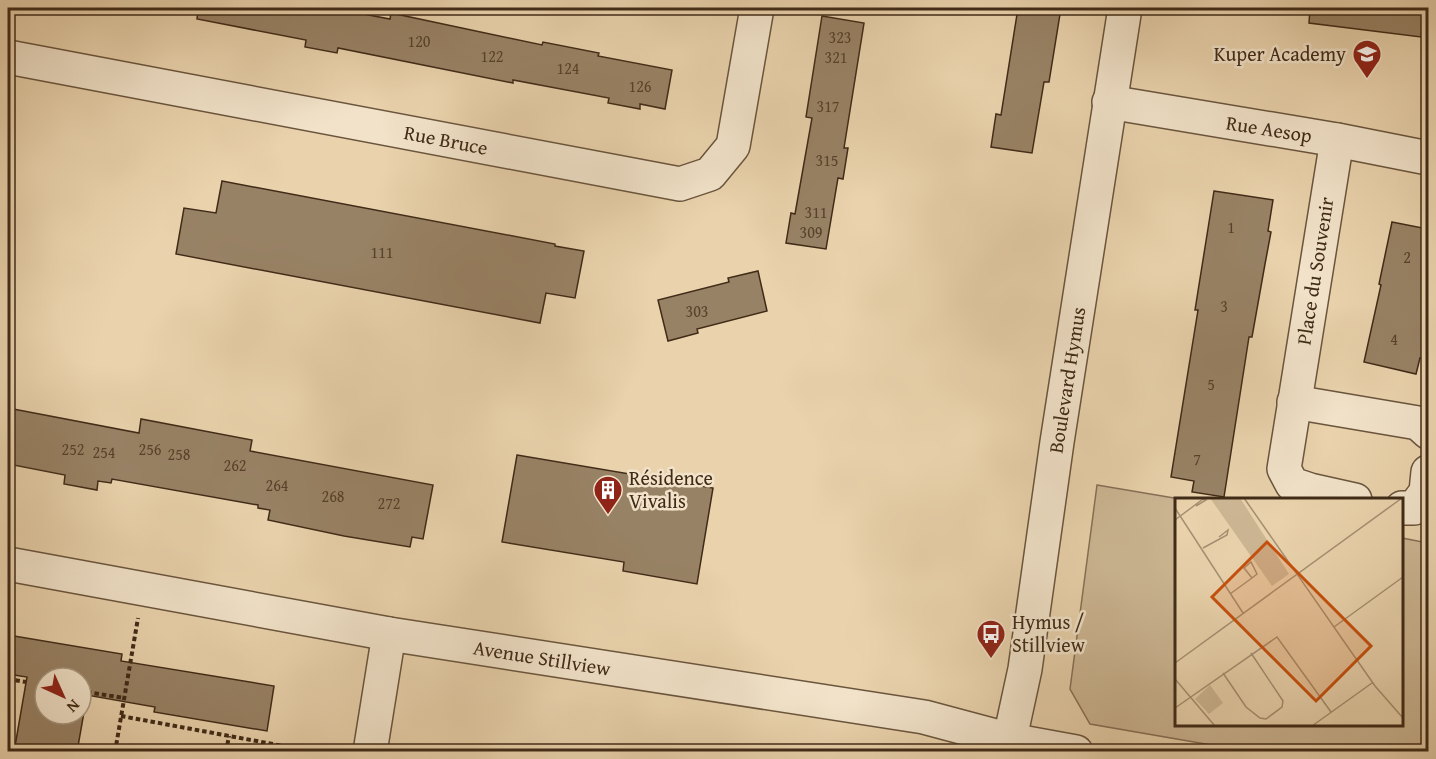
<svg xmlns="http://www.w3.org/2000/svg" width="1436" height="759" font-family="'Gentium Book Plus',serif">
<style>
.green{fill:#ccb693;stroke:#867056;stroke-width:1.5}
.building{fill:#988265;stroke:#402b18;stroke-width:1.5;fill-rule:evenodd}
.lines{fill:none;stroke-linecap:round;stroke-linejoin:round}
.minor-casing{stroke:#6a553d;stroke-width:36}
.tertiary-casing{stroke:#6a553d;stroke-width:36}
.path{stroke:#402b18;stroke-width:4;stroke-dasharray:4.5 3;stroke-linecap:butt}
.minor{stroke:#f1e2c9;stroke-width:33}
.tertiary{stroke:#f1e2c9;stroke-width:33}
.labels{text-anchor:middle;stroke-width:5;stroke-linejoin:round;paint-order:stroke}
.number-label{font-size:16px;fill:#56412b}
.poi-label{font-size:20px;fill:#402b18;stroke:#f1e2c9;text-anchor:start}
.street-label{font-size:20px;fill:#402b18;stroke:#f1e2c9}
.inset-road{fill:none;stroke:#a58f71;stroke-width:1.5}
.view{fill:#c6500e;fill-opacity:0.15;stroke:#c6500e;stroke-width:3}
.inset-edge{fill:none;stroke:#402b18;stroke-width:3}
</style>
<rect width="100%" height="100%" fill="#e9d2ac"/>
<filter id="stains"><feTurbulence type="fractalNoise" baseFrequency=".00333" numOctaves="4"/><feColorMatrix values="0 0 0 0 .2 0 0 0 0 .09 0 0 0 0 .02 0 0 0 .5 -.17"/></filter>
<radialGradient id="worn" r=".72"><stop offset=".6" stop-color="#630" stop-opacity="0"/><stop offset="1" stop-color="#630" stop-opacity=".3"/></radialGradient>
<!-- green -->
<polygon class="green" points="1097,485 1180,499 1176,500 1176,724 1402,724 1402,538 1428,543 1428,751 1246,751 1090,724 1070,689"/>
<!-- building -->
<g class="building">
<polygon points="198,8 332,8 390,19 391,13 542,45 543,42 599,53 598,56 672,70 665,109 640,104 640,109 608,103 609,98 513,80 513,83 338,48 337,53 305,47 306,40 197,19"/>
<polygon points="1018,8 1061,8 1049,82 1044,82 1032,153 991,147 996,114 1001,115"/>
<polygon points="1310,8 1425,8 1421,37 1309,23"/>
<polygon points="822,16 864,23 844,148 848,148 843,179 838,178 826,249 786,243 791,213 795,214 812,118 806,117"/>
<polygon points="222,181 555,244 555,246 584,251 575,298 546,293 540,323 176,254 184,208 216,213"/>
<polygon points="1214,191 1273,200 1268,231 1271,232 1265,264 1252,337 1249,337 1224,497 1192,492 1194,481 1171,477 1198,310 1195,310"/>
<polygon points="1392,222 1428,229 1428,360 1420,358 1416,374 1364,362 1381,285 1379,284"/>
<polygon points="758,271 767,311 697,329 698,333 668,341 658,300 729,282 728,278"/>
<polygon points="8,408 139,433 141,419 252,440 250,451 433,485 423,539 412,537 410,547 344,536 268,520 270,510 258,508 258,505 112,479 111,483 98,481 97,490 64,484 65,475 8,464"/>
<polygon points="517,455 713,488 697,584 623,571 624,562 502,542"/>
<path d="M8 635 122 654 121 661 274 686 267 731 154 712 155 707 87 695 77 752H14L27 677 8 674ZM45 678H81V714H45Z"/>
</g>
<g class="lines">
<!-- minor casing -->
<g class="minor-casing">
<g id="minor">
<polyline points="8,57 680,184 710,174 733,146 757,8"/>
<polyline points="1109,102 1337,140 1428,158"/>
<polyline points="1337,140 1284,469 1292,484 1310,490 1355,500"/>
<polyline points="1294,402 1418,423 1428,432"/>
<polyline points="1402,508 1414,508 1426,492 1428,472"/>
<polyline points="8,564 389,634 924,717 1010,740 1076,752"/>
<polyline points="370,752 389,634"/>
</g>
</g>
<!-- tertiary casing -->
<g class="tertiary-casing">
<polyline id="tertiary" points="1007,752 1025,669 1057,442 1125,8"/>
</g>
<!-- path -->
<g class="path">
<polyline points="8,679 26,682"/>
<polyline points="87,692 124,698"/>
<polyline points="121,716 316,752"/>
<polyline points="115,752 138,618"/>
<polyline points="226,752 229,736"/>
</g>
<!-- minor -->
<use href="#minor" class="minor"/>
<!-- tertiary -->
<use href="#tertiary" class="tertiary"/>
</g>
<!-- icons -->
<defs>
<g id="school-pin" transform="scale(1.5)"><path d="M0 17L-7.5 6A9.5 9.5 0 1 1 7.5 6Z" fill="#8f2418" stroke="#f1e2c9"/><path d="M0-5L7-2L0 1L-7-2ZM-4 1L0 2.5L4 1V4Q0 6-4 4Z" fill="#fff"/></g>
<g id="building-pin" transform="scale(1.5)"><path d="M0 17L-7.5 6A9.5 9.5 0 1 1 7.5 6Z" fill="#8f2418" stroke="#f1e2c9"/><path d="M-4-6H4V6H1V3H-1V6H-4ZM-2.5-4.3h1.7v1.8h-1.7ZM.8-4.3h1.7v1.8H.8ZM-2.5-1h1.7V.8h-1.7ZM.8-1h1.7V.8H.8Z" fill="#fff"/></g>
<g id="bus-pin" transform="scale(1.5)"><path d="M0 17L-7.5 6A9.5 9.5 0 1 1 7.5 6Z" fill="#8f2418" stroke="#f1e2c9"/><path d="M-5-6H5V4H4V6H2V4H-2V6H-4V4H-5ZM-3.5-4V0h7V-4ZM-3.5 1.2v1.5H-2V1.2ZM2 1.2v1.5H3.5V1.2Z" fill="#fff"/></g>
</defs>
<g fill-rule="evenodd">
<use href="#school-pin" x="1367" y="54"/>
<use href="#building-pin" x="608" y="490"/>
<use href="#bus-pin" x="991" y="634"/>
</g>
<g class="labels">
<!-- number labels -->
<g class="number-label">
<text x="840" y="43">323</text>
<text x="419" y="47">120</text>
<text x="492" y="62">122</text>
<text x="836" y="63">321</text>
<text x="568" y="74">124</text>
<text x="640" y="92">126</text>
<text x="828" y="112">317</text>
<text x="827" y="166">315</text>
<text x="816" y="218">311</text>
<text x="1231" y="233">1</text>
<text x="811" y="238">309</text>
<text x="382" y="258">111</text>
<text x="1407" y="263">2</text>
<text x="1224" y="312">3</text>
<text x="697" y="317">303</text>
<text x="1394" y="345">4</text>
<text x="1211" y="390">5</text>
<text x="73" y="455">252</text>
<text x="150" y="455">256</text>
<text x="104" y="458">254</text>
<text x="179" y="460">258</text>
<text x="1197" y="465">7</text>
<text x="235" y="471">262</text>
<text x="277" y="491">264</text>
<text x="333" y="502">268</text>
<text x="389" y="509">272</text>
</g>
<!-- poi labels -->
<g class="poi-label">
<text x="1346" y="61" text-anchor="end">Kuper Academy</text>
<text x="629" y="485">Résidence<tspan x="629" dy="23">Vivalis</tspan></text>
<text x="1012" y="629">Hymus /<tspan x="1012" dy="23">Stillview</tspan></text>
</g>
<!-- street labels -->
<g class="street-label">
<text transform="translate(1269 129) rotate(9)" y="7">Rue Aesop</text>
<text transform="translate(446 140) rotate(11)" y="7">Rue Bruce</text>
<text transform="translate(1315 271) rotate(-81)" y="7">Place du Souvenir</text>
<text transform="translate(1067 380) rotate(-81)" y="7">Boulevard Hymus</text>
<text transform="translate(542 658) rotate(9)" y="7">Avenue Stillview</text>
</g>
</g>
<!-- overview -->
<g transform="translate(1175 498)">
<rect width="228" height="228" fill="#e9d2ac"/>
<path d="M35 0H65L114 76 97 88ZM35 187 48 205 34 216 20 201Z" fill="#ccb693"/>
<path class="inset-road" d="M69 0 200 188 228 220M0 10 68 115M0 22 28 1 31 2 21 8M28 50 52 37 53 32 44 39M55 96 77 80 82 76 76 64 69 70 77 80M159 129 228 79M0 165 227 0M48 175 71 209 85 220 91 221 107 209 108 203 76 155M0 181 40 228M0 210 102 139 156 214M137 228 197 185"/>
<path class="view" d="M92 44 196 148 141 203 37 99Z"/>
<rect width="228" height="228" class="inset-edge"/>
</g>
<!-- margin -->
<rect width="1436" height="759" fill="none" stroke="#e9d2ac" stroke-width="30"/>
<rect x="9" y="9" width="1418" height="741" fill="none" stroke="#402b18" stroke-width="3"/>
<rect x="15" y="15" width="1406" height="729" fill="none" stroke="#402b18" stroke-width="1.5"/>
<!-- north arrow -->
<g transform="translate(63 696) rotate(135)"><circle r="28" fill="#f1e2c9" stroke="#aa9982" stroke-width="1.5"/>
<path d="M0-4.5L10 22L0 15L-10 22Z" fill="#8f2418"/>
<text y="-9" font-size="16" font-weight="bold" text-anchor="middle" fill="#402b18">N</text>
</g>
<rect width="100%" height="100%" filter="url(#stains)"/>
<rect width="100%" height="100%" fill="url(#worn)"/>
</svg>
